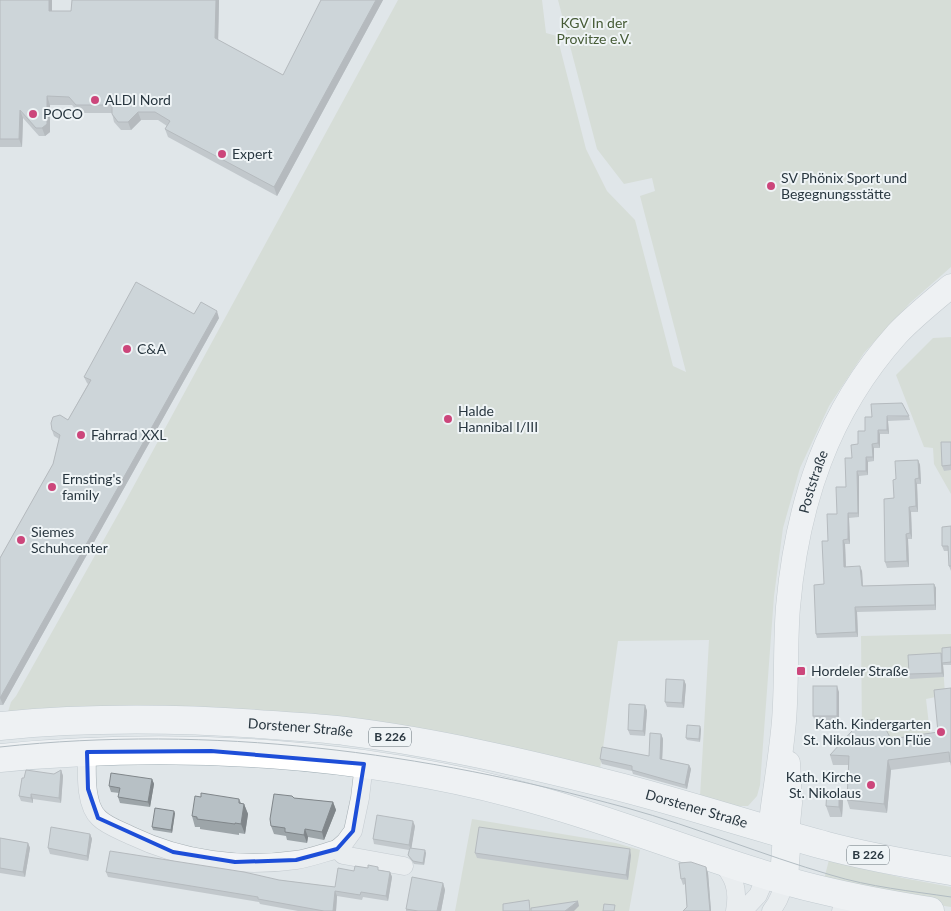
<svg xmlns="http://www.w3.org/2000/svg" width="951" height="911" font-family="Lato,sans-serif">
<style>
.green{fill:#cad3c1}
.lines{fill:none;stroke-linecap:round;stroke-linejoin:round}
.street-casing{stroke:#a5aeb3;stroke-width:19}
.secondary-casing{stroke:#a5aeb3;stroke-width:25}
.primary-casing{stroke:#9fadb4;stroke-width:29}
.street{stroke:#f3f5f7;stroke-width:18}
.secondary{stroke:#fff;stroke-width:24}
.primary{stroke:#fff;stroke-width:28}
.tram{stroke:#798992;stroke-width:1}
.wall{fill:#9da5a9}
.shaded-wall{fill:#80868a}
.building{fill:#b7c0c5;stroke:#80868a}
.marked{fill:none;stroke:#1d4ed8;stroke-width:4;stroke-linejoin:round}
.poi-dot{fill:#cc467b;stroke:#eff4f6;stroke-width:2}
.labels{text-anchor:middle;stroke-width:4;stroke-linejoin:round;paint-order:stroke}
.shield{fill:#eff4f6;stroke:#647077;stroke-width:1}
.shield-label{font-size:12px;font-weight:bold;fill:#293740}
.park-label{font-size:14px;fill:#465b36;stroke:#eff4f6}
.poi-label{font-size:14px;fill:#293740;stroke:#eff4f6;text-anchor:start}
.street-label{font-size:14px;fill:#293740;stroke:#eff4f6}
</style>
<rect width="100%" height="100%" fill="#e0e6e9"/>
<!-- green -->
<g class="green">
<polygon points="398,0 542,0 546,33 557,36 586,149 607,191 635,220 673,366 686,372 640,196 655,191 652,178 624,184 597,149 558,0 951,0 951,267 910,303 864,353 829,406 800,468 783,528 774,596 760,785 757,796 748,806 731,806 700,797 709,640 618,641 600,769 512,748 8,712 11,702 16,696 125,502"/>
<polygon points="951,337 951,494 934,464 933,448 924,447 896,375 933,338"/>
<polygon points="951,634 951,648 942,649 945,695 926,699 931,742 895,746 862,730 861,636"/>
<polygon points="472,819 616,843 640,850 629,911 455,911"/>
<polygon points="829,860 903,878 951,887 951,907 884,896 823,883"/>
</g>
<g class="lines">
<!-- street casing -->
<g class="street-casing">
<g id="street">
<path d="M87 752C87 770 84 804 99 818 107 826 122 831 132 836 182 860 241 868 296 860 310 858 323 853 337 849L343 855 404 866"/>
<polyline points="337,849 345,842 353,831 360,798 364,764"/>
<path d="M719 859C734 877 739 888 735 911"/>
<polyline points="743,911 758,895 767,874"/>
<path d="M771 911C779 901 783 892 784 879"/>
<polyline points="841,911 870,906"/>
</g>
</g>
<!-- secondary casing -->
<g class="secondary-casing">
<g id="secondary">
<path id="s1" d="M770 830C774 794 781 757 784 721 787 683 785 645 788 607 797 504 827 412 897 334 913 317 933 301 951 286"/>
<polyline points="787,834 790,803 788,763"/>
</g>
</g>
<!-- primary casing -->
<g class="primary-casing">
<g id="primary">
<path id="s2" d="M0 726C91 717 181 718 272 725 296 727 321 728 345 731 435 742 524 763 612 785 684 803 755 827 827 846 868 857 909 864 951 871"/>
<path d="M0 758C178 741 367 751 540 801 633 827 723 866 817 889 854 898 892 905 930 911"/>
<polyline points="784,879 787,834"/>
</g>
</g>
<!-- street -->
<use href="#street" class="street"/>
<!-- secondary -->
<use href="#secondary" class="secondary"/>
<!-- primary -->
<use href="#primary" class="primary"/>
<!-- tram -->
<path class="tram" d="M0 747C212 724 423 752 627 808 696 827 762 855 831 875 870 887 911 891 951 897"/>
</g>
<!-- wall -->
<g class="wall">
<polygon points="0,0 52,0 52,11 71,11 72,0 219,0 218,40 283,75 321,0 383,0 277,196 168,137 165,129 167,126 158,120 141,120 131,130 121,130 114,122 112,113 79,113 72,105 50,105 50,132 45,136 39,136 23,118 22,147 0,147"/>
<polygon points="194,314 219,318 3,705 0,705 0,558 53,464 59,439 54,436 52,430 68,420 88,384 87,383 84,377"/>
<polygon points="909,416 910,420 888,421 889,434 880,434 880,448 874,448 874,461 868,462 868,475 859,476 859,517 849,518 850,544 845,544 846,567 862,571 863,586 934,584 936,588 936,610 857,612 858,637 817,638 816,634 824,584 828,541 846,487 852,458 865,431 865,417"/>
<polygon points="951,442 951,470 944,471 942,466"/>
<polygon points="918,460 920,465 921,484 917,484 918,512 911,512 912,539 908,539 909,567 887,568 885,562 894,498"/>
<polygon points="951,526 951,571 949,566 948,551 944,551 942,546"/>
<polygon points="951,647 951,665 943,665 944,677 910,679 909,674"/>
<polygon points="684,680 686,685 684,708 667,707 665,702"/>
<polygon points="951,688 951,766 950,762 891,770 887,813 850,809 847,800 849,765 833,765 830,755 891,739 938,732"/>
<polygon points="839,692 839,721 815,722 813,716"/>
<polygon points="645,705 647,711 645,736 630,735 628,730"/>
<polygon points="701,729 700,742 687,740 686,738"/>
<polygon points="661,734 663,739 662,759 689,765 691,769 687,789 633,774 632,771 602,764 600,759 649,756"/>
<polygon points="61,770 63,776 61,803 33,799 33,803 21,801 19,796 24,778 54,774"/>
<polygon points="152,779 154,784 150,807 120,803 118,797 119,793 111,792 109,786"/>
<polygon points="839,791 843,801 842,817 830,817 826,806"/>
<polygon points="201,797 239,799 241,803 244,804 248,814 245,834 239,833 239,835 200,829 200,827 195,827 192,816"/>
<polygon points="294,798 333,802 336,810 324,840 308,837 307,843 287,840 286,836 274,834 271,826"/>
<polygon points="175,813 172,833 153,830 152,827"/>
<polygon points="415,826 411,848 426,853 424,865 414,864 409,857 408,855 409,850 374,844 373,839"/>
<polygon points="90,834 92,839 88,861 50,854 48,848"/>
<polygon points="0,838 28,843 30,848 25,877 0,873"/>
<polygon points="475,853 631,855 628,880 477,858"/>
<polygon points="706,867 708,873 711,911 683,911 687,907 685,884 683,885 681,879"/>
<polygon points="380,870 390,872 392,877 388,901 363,897 362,900 337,896 336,911 298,911 260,904 259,902 108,877 106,872 279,880 335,887 354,871"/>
<polygon points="443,883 445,890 441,911 406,911 406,909"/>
</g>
<!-- shaded-wall -->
<g class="shaded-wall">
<polygon points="49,0 52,0 52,19 49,11"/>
<polygon points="216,0 219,0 218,47 215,38"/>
<polygon points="376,0 383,0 277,196 274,187"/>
<polygon points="47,96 50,105 50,132 45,136 42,128"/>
<polygon points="20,110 23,118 22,147 19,139"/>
<polygon points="138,112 141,120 131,130 128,122"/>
<polygon points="217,311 219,318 3,705 0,698"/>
<polygon points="887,416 888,421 889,434 887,430"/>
<polygon points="878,430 880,434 880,448 878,443"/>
<polygon points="872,444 874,448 874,461 873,457"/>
<polygon points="866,457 868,462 868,475 866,471"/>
<polygon points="918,460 920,465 921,484 919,478"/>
<polygon points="857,471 859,476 859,517 858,513"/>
<polygon points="915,479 917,484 918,512 916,506"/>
<polygon points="909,507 911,512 912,539 910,533"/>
<polygon points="848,513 849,518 850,544 848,539"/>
<polygon points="906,534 908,539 909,567 907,561"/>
<polygon points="843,540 845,544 846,571 844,567"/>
<polygon points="860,566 862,571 863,590 862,586"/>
<polygon points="934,584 936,588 936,610 935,605"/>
<polygon points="855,607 857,612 858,637 856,632"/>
<polygon points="941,653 943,665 944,677 942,673"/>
<polygon points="684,680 686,685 684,708 682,703"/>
<polygon points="837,686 839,692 839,721 837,716"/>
<polygon points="645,705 647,711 645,736 643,731"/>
<polygon points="700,726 701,729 700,742 699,739"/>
<polygon points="661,734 663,739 662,764 660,759"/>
<polygon points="888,760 891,770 887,813 884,804"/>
<polygon points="689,765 691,769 687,789 685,785"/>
<polygon points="61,770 63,776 61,803 59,798"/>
<polygon points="152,779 154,784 150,807 148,802"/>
<polygon points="839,791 843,801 842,817 839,807"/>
<polygon points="31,794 33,799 33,803 31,798"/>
<polygon points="333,802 336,810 324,840 322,832"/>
<polygon points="244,804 248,814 245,834 241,824"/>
<polygon points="174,811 175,813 172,833 171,830"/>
<polygon points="413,821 415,826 411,851 409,845"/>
<polygon points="305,829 308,837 307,843 304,835"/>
<polygon points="90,834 92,839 88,861 87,856"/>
<polygon points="28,843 30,848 25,877 23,872"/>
<polygon points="630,849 631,855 628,880 626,875"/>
<polygon points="425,850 426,853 424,865 423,863"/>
<polygon points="706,867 708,873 711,911 710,911"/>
<polygon points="390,872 392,877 388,901 386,896"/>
<polygon points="443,883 445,890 441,911 437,911"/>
<polygon points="335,891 337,896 336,911 333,911"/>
<polygon points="578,901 579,906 574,911 565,911"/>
</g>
<!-- building -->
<g class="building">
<polygon points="0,0 49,0 49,11 71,11 72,0 216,0 215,38 283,75 321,0 376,0 274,187 165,129 170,121 155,112 138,112 128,122 118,122 112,114 112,105 76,105 69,97 47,96 47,124 42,128 36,128 20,110 19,139 0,139"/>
<polygon points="136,282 194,314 201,302 217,311 0,698 0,558 53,464 60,435 52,430 51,423 53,417 60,415 68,420 91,380 84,377"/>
<polygon points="902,403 909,416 887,416 887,430 878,430 878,443 872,444 873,457 866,457 866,471 857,471 858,513 848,513 848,539 843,540 844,567 860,566 862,586 934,584 935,605 855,607 856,632 816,634 814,585 824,584 822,541 828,541 827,514 837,514 836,487 846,487 845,458 852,458 851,445 858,444 858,431 865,431 865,417 872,417 871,404"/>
<polygon points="941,442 951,442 951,465 942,466"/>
<polygon points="918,460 919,478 915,479 916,506 909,507 910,533 906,534 907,561 885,562 884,499 894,498 893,480 896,479 895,461"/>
<polygon points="951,526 951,566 949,566 948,546 942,546 942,527"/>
<polygon points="951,647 951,662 942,663 942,648"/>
<polygon points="941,653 942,673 909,674 908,655"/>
<polygon points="666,679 684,680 682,703 665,702"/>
<rect x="813" y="686" width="24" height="30"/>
<polygon points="951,688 951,762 950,762 949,752 888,760 884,804 847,800 849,756 830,755 861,721 873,720 883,724 891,739 938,732 934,690"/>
<polygon points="629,704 645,705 643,731 628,730"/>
<polygon points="687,725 700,726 699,739 686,738"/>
<polygon points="650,733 661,734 660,759 689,765 685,785 632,770 632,766 600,759 602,747 649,756"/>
<polygon points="26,770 54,774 61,770 59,798 31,794 31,798 19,796 22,778 24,778"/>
<polygon points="111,773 152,779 148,802 118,797 120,788 109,786"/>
<polygon points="827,790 839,791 839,807 826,806"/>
<polygon points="201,793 239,799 239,803 244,804 241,824 235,823 235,824 197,819 197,817 192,816 195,796 201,797"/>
<polygon points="274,794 292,796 294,798 333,802 322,832 305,829 304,835 285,832 285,828 271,826 270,819"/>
<polygon points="155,808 174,811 171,830 152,827"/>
<polygon points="377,815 413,821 409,845 373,839"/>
<polygon points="51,827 90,834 87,856 48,848"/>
<polygon points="479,827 630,849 626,875 475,853"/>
<polygon points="0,838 28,843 23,872 0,868"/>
<polygon points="410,848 425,850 423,863 413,861 408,855"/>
<polygon points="110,851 244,872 279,880 335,887 338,868 354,871 355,866 368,868 368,865 378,867 378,870 390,872 386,896 361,892 360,895 335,891 333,911 324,911 258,899 258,897 106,872"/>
<polygon points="691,862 706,867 710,911 683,911 687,907 685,878 681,879 679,863"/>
<polygon points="412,877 443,883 437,911 418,911 406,909"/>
<polygon points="529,900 530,911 503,911 503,904"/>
<polygon points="578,901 565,911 531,911 531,908"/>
<polygon points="604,904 615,905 614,911 603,911"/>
</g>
<!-- marked area -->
<path d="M0 0H951V911H0ZM211 751 364 764 353 831 337 849 296 860 235 862 173 852 98 818 88 789 87 752Z" fill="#e0e6e9" fill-opacity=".55" fill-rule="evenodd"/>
<path class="marked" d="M211 751 364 764 353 831 337 849 296 860 235 862 173 852 98 818 88 789 87 752Z"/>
<!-- markers -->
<g class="poi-dot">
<circle cx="95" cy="100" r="5"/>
<circle cx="33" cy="114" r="5"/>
<circle cx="222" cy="154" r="5"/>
<circle cx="771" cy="186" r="5"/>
<circle cx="127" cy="349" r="5"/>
<circle cx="448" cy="419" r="5"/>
<circle cx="81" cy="435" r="5"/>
<circle cx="52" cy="487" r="5"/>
<circle cx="21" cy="540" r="5"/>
<rect x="796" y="666" width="10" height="10" rx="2.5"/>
<circle cx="941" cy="732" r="5"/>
<circle cx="871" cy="785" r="5"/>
</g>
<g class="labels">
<!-- shield labels -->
<g class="shield">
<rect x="369" y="727.5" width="42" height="19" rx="4"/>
<rect x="847" y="845.5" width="42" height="19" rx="4"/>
</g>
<g class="shield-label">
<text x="390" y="741">B 226</text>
<text x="868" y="859">B 226</text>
</g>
<!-- park labels -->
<g class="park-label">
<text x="594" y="28">KGV In der<tspan x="594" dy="16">Provitze e.V.</tspan></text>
</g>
<!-- poi labels -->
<g class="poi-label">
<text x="105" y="105">ALDI Nord</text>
<text x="43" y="119">POCO</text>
<text x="232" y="159">Expert</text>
<text x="781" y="183">SV Phönix Sport und<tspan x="781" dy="16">Begegnungsstätte</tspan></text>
<text x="137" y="354">C&amp;A</text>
<text x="458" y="416">Halde<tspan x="458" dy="16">Hannibal I/III</tspan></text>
<text x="91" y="440">Fahrrad XXL</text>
<text x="62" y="484">Ernsting's<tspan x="62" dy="16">family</tspan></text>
<text x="31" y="537">Siemes<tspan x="31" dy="16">Schuhcenter</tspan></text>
<text x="811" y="676">Hordeler Straße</text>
<text x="931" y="729" text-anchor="end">Kath. Kindergarten<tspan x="931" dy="16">St. Nikolaus von Flüe</tspan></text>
<text x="861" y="782" text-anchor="end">Kath. Kirche<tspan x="861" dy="16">St. Nikolaus</tspan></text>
</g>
<!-- street labels -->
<g class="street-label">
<text dy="5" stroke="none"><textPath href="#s1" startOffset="352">Poststraße</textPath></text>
<text dy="5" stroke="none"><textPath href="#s2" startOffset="301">Dorstener Straße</textPath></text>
<text dy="5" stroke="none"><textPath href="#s2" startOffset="706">Dorstener Straße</textPath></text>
</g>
</g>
</svg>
